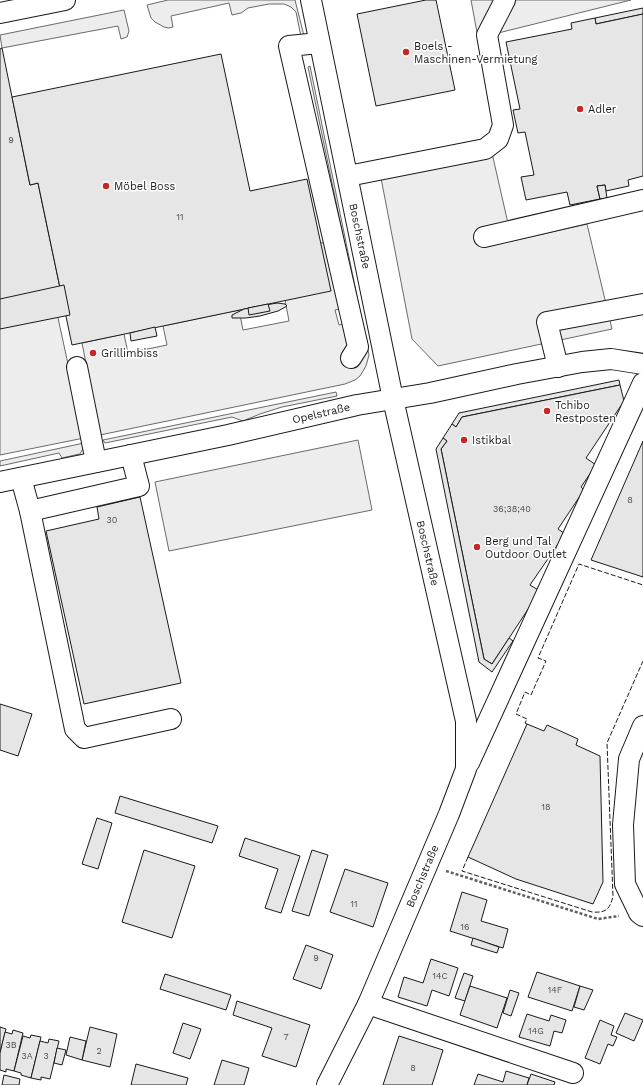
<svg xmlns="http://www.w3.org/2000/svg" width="643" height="1085" font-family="'Work Sans',sans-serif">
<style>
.built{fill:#ededed;stroke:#6a6a6a}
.building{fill:#e6e6e6;stroke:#1a1a1a}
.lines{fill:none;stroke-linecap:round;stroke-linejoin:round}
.minor-casing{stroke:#1a1a1a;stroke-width:22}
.path{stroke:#5f5f5f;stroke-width:2.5;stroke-dasharray:3 2;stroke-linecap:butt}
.minor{stroke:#fff;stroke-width:20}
.fence{stroke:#1a1a1a;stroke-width:1;stroke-dasharray:5 2;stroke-linecap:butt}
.poi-dot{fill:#c62828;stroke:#fff;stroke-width:1.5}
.labels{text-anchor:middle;stroke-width:3;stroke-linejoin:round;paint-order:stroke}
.number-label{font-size:9px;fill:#4d4d4d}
.poi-label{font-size:11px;fill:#1a1a1a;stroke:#fff;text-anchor:start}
.street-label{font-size:11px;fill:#1a1a1a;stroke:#fff}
</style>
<rect width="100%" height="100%" fill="#fff"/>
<!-- built -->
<g class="built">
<polygon points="168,0 295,0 304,36 301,37 296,12 291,7 284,4 269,4 248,8 241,13 232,15 229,3 171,16 173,27 169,28 164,27 155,22 151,18 147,5"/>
<polygon points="471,0 631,0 478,38"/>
<polygon points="124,10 129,31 127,37 121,39 118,26 2,48 0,35"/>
<polygon points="310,66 369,355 366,366 360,376 355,380 345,384 100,435 82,343 124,334 128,353 167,345 163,326 239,310 243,330 289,321 285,300 321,243 328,242 340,309 335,310 339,325 343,324 366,347 308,67"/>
<polygon points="492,153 512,241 587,224 612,329 438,366 412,339 381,178"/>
<polygon points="55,304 84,438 0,455 0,315"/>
<polygon points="336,392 337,396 282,407 260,414 243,421 232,417 105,443 103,440"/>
<polygon points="358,440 372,510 169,551 155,482"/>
<polygon points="84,443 85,445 80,454 75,455 62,458 59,453 0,466 0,461"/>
</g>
<!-- building -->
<g class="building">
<polygon points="426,0 436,0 455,90 376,106 357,14"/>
<polygon points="643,8 643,14 596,24 595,18"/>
<polygon points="643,14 643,176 628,180 629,186 606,191 605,185 597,186 600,199 570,205 567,192 526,200 521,177 534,175 525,132 518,133 513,110 520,109 506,42 572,29 571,23 595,18 596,24"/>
<polygon points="2,48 30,185 38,183 63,302 0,315 0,49"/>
<polygon points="221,54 250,191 307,179 331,291 72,345 38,183 30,185 12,97"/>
<polygon points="605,185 607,198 600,199 597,186"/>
<polygon points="64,285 70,315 0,329 0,299"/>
<polygon points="277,303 285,304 287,306 278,311 260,316 246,318 232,318 232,315 244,309"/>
<polygon points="268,304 270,311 249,315 248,308"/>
<polygon points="155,327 157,336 131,341 130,333"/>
<polygon points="619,380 620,385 462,417 456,427 452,424 459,413"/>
<polygon points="620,385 624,401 586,458 596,465 581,487 584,490 558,529 565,534 530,585 540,591 492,664 484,659 441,449 447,441 443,438 452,424 456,427 462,417"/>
<polygon points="443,438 447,441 441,449 484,659 492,664 509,638 513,641 492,672 479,662 436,449"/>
<polygon points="643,441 643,577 591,560"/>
<polygon points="140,497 181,683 84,704 46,531 99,519 97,507"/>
<polygon points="0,704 32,714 18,756 0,750"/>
<polygon points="527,724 544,731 547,725 578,739 576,745 600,756 603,882 593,904 516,879 468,857"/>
<polygon points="120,796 218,826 212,843 115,813"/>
<polygon points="97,818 112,823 98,869 82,864"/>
<polygon points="245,838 300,856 281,913 265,908 278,869 239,856"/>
<polygon points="144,850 195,866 172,938 122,922"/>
<polygon points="312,850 328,855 309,916 292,911"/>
<polygon points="345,869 388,883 373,927 330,912"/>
<polygon points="462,892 487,900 481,921 508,929 503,948 450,931"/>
<polygon points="473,938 499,947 497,953 471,945"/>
<polygon points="306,945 333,955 321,989 293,979"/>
<polygon points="431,959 458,968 449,996 432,990 427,1006 398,997 404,977 423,983"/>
<polygon points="537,972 580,986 572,1011 528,997"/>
<polygon points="464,973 473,976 465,1001 455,998"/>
<polygon points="165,974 231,995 226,1010 160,989"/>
<polygon points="470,986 507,998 497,1028 460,1015"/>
<polygon points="580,986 593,990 584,1010 574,1007"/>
<polygon points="510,990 519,993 511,1016 503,1013"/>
<polygon points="237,1001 310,1025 296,1067 262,1056 272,1028 233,1015"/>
<polygon points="625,1013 643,1020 634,1041 616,1033"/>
<polygon points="527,1014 549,1021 551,1015 566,1020 562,1033 554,1031 550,1046 519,1037"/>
<polygon points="600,1020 614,1026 611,1035 617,1037 613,1046 608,1044 600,1064 585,1058"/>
<polygon points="183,1023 201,1029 190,1059 173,1053"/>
<polygon points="0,1027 6,1029 0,1053"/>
<polygon points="90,1027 117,1034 110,1067 82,1060"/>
<polygon points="13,1030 23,1033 14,1071 6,1069 6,1072 0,1070 0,1053 5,1032 12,1034"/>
<polygon points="31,1035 41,1037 31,1078 21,1075 21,1073 14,1071 23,1036 30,1038"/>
<polygon points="399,1036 443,1050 432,1085 383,1085"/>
<polygon points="70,1037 86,1041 82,1060 66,1055"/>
<polygon points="49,1039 59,1041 50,1079 41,1077 41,1080 31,1078 40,1041 48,1043"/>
<polygon points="57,1048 66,1050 62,1065 54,1063"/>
<polygon points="222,1060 249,1068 244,1085 214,1085"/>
<polygon points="136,1064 188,1078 186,1085 131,1085"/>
<polygon points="506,1071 529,1078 527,1085 474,1085 478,1074 503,1082"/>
<polygon points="531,1074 555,1082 554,1085 527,1085"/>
<polygon points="4,1075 20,1079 19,1085 2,1085"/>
</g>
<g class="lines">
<!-- minor casing -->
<g class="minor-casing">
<g id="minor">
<polyline points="311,0 393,399 466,721 466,769 449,814 368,1004 327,1085"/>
<polyline points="0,13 65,0"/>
<polyline points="319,43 289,46 358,347 351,358"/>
<polyline points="348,176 485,149 498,139 503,125 487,35 505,0"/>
<polyline points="484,237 643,200"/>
<polyline points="77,367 96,462"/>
<polyline points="558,367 547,322 643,304"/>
<polyline points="21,478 30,511 139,486 131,455"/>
<polyline points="0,482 228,435 357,405 430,393 517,374 582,362 611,359 643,364"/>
<polyline points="30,511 75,729 84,738 171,719"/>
<polyline points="643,726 629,759 623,825 625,884 639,913 643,916"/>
<polyline points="469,763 643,383"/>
<polyline points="368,1004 573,1073"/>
</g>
</g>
<!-- path -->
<polyline class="path" points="446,871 598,919 619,916"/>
<!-- minor -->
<use href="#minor" class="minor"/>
<!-- fence -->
<g class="fence">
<polyline points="527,724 525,723 527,719 516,714 525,692 531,695 546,661 538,658 579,564 643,585"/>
<path d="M468 857 462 871 592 912C605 913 610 910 613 896L607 743 643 661"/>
</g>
</g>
<!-- markers -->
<g class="poi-dot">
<circle cx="406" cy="52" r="4"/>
<circle cx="580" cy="109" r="4"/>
<circle cx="106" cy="186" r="4"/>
<circle cx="93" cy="353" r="4"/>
<circle cx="547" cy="411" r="4"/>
<circle cx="464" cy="440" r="4"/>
<circle cx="477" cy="547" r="4"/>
</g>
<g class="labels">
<!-- number labels -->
<g class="number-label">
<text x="11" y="143">9</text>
<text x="180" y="220">11</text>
<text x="630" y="503">8</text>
<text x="512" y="512">36;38;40</text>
<text x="112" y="523">30</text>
<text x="546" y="810">18</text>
<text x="354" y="907">11</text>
<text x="465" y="930">16</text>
<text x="316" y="961">9</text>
<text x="440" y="979">14C</text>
<text x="555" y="993">14F</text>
<text x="536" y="1034">14G</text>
<text x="286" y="1040">7</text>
<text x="11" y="1048">3B</text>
<text x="99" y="1054">2</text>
<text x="27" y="1059">3A</text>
<text x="46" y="1059">3</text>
<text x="413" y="1071">8</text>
</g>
<!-- poi labels -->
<g class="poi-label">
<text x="414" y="50">Boels -<tspan x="414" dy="13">Maschinen-Vermietung</tspan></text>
<text x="588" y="113">Adler</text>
<text x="114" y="190">Möbel Boss</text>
<text x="101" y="357">Grillimbiss</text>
<text x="555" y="409">Tchibo<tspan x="555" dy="13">Restposten</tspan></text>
<text x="472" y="444">Istikbal</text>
<text x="485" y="545">Berg und Tal<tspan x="485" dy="13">Outdoor Outlet</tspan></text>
</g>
<!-- street labels -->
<g class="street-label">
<text transform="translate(360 236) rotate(78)" y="4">Boschstraße</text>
<text transform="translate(321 413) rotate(-13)" y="4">Opelstraße</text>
<text transform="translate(428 553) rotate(77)" y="4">Boschstraße</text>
<text transform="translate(422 876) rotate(-67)" y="4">Boschstraße</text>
</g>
</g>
</svg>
